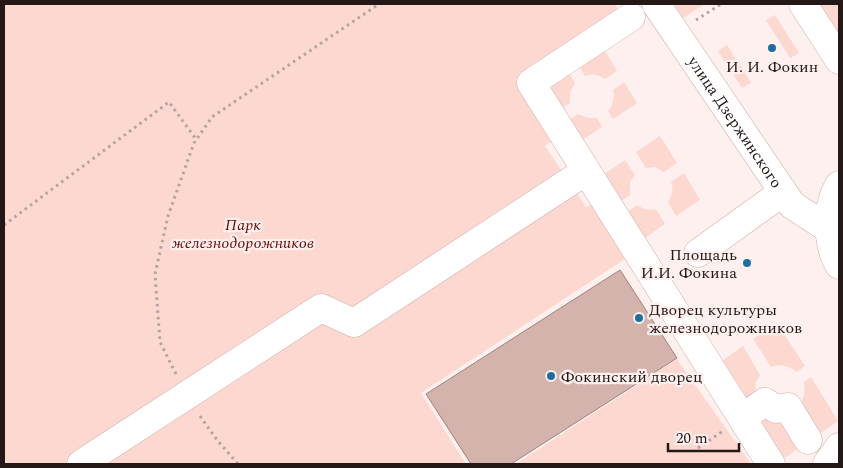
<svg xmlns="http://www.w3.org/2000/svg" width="843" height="468" font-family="Spectral,serif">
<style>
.green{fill:#fdd8d1}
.building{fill:#d4b3ac;stroke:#a1827c}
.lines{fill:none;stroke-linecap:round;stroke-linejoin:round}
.minor-casing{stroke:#d0afa9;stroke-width:29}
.path{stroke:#b1a4a2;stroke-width:3;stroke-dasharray:2.5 4;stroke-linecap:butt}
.minor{stroke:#fff;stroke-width:28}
.poi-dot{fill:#1d6fa0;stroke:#fef0ee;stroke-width:2}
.labels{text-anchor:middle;stroke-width:4.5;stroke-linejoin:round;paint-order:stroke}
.poi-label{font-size:16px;fill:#241816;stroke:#fef0ee;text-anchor:start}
.street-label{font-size:16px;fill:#241816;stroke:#fef0ee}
.park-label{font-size:16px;font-style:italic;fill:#700400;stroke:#fef0ee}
</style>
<rect width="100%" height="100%" fill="#fef0ee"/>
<!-- green -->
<g class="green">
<polygon points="4,4 615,4 622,16 520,83 557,137 545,146 586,207 596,203 631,255 421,393 466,464 4,464"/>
<polygon points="674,4 705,4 683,18"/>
<polygon points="819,4 839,4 839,35"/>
<polygon points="775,15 799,53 790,58 766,20"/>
<path d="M600 43 617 71 605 79C599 75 592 73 585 76L576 60Z"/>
<polygon points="727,45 751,83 742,88 718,51"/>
<polygon points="565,67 575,83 570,92 570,103 558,111 541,83"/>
<path d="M624 82 637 103 613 119 608 111C613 106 615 97 613 90Z"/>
<path d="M578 114C584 117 590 119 597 118L602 127 578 143 565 123Z"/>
<polygon points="660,136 677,163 664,172 655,167 646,168 636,152"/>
<polygon points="625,160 635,175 630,182 630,195 618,203 601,176"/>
<path d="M684 173 700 200 676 216 668 202C672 196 674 189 671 182Z"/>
<path d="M637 205C643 209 649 211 656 209L665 224 642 240 625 214Z"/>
<path d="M777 323 805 366 797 372C789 366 780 363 771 367L753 339Z"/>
<polygon points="743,346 760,375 756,382 755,393 746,406 719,363"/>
<polygon points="677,359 751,464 516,464"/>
<path d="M811 377 838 421 815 437 800 406C804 398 805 392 804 382Z"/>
<polygon points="778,416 804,445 780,461 753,417"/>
</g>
<!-- building -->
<polygon class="building" points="620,270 677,358 511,464 471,464 426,394"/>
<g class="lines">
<!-- minor casing -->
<g class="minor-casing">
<g id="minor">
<path id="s1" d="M656 4 792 205 829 229"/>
<polyline points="803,4 839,60"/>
<polyline points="631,17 531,83 771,464"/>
<path d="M839 185C837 189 834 194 833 199 826 218 829 248 839 265"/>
<polyline points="698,253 783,192"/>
<polyline points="742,418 765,402 776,409 788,407 808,440"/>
<polyline points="81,464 321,308 354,323 586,171"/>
<polyline points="827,464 839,447"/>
</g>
</g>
<!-- path -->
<g class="path">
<polyline points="696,20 721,4"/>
<polyline points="4,225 169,102 196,139"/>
<polyline points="176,374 160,342 155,274 168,216 194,143 212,117 379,4"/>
<polyline points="200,416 217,440 238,464"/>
<polyline points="698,448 723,431"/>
</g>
<!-- minor -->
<use href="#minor" class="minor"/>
</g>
<!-- markers -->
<g class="poi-dot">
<circle cx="772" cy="48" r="5"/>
<circle cx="747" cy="263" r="5"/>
<circle cx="639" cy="318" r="5"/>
<circle cx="551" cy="376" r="5"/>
</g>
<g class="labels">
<!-- poi labels -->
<g class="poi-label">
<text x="772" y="72" text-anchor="middle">И. И. Фокин</text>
<text x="737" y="260" text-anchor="end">Площадь<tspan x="737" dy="18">И.И. Фокина</tspan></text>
<text x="649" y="315">Дворец культуры<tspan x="649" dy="18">железнодорожников</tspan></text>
<text x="561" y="382">Фокинский дворец</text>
</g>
<!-- street labels -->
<g class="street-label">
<text dy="6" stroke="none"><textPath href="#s1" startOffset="142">улица Дзержинского</textPath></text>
</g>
<!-- park labels -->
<g class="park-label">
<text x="243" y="230">Парк<tspan x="243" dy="18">железнодорожников</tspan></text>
</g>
</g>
<!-- border -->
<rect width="843" height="468" fill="none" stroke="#241816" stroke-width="10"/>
<!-- scale -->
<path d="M668 443v8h71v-8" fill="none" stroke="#241816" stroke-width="2.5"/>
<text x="676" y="443" font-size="15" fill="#241816" stroke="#fef0ee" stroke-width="4" paint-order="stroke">20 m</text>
</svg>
